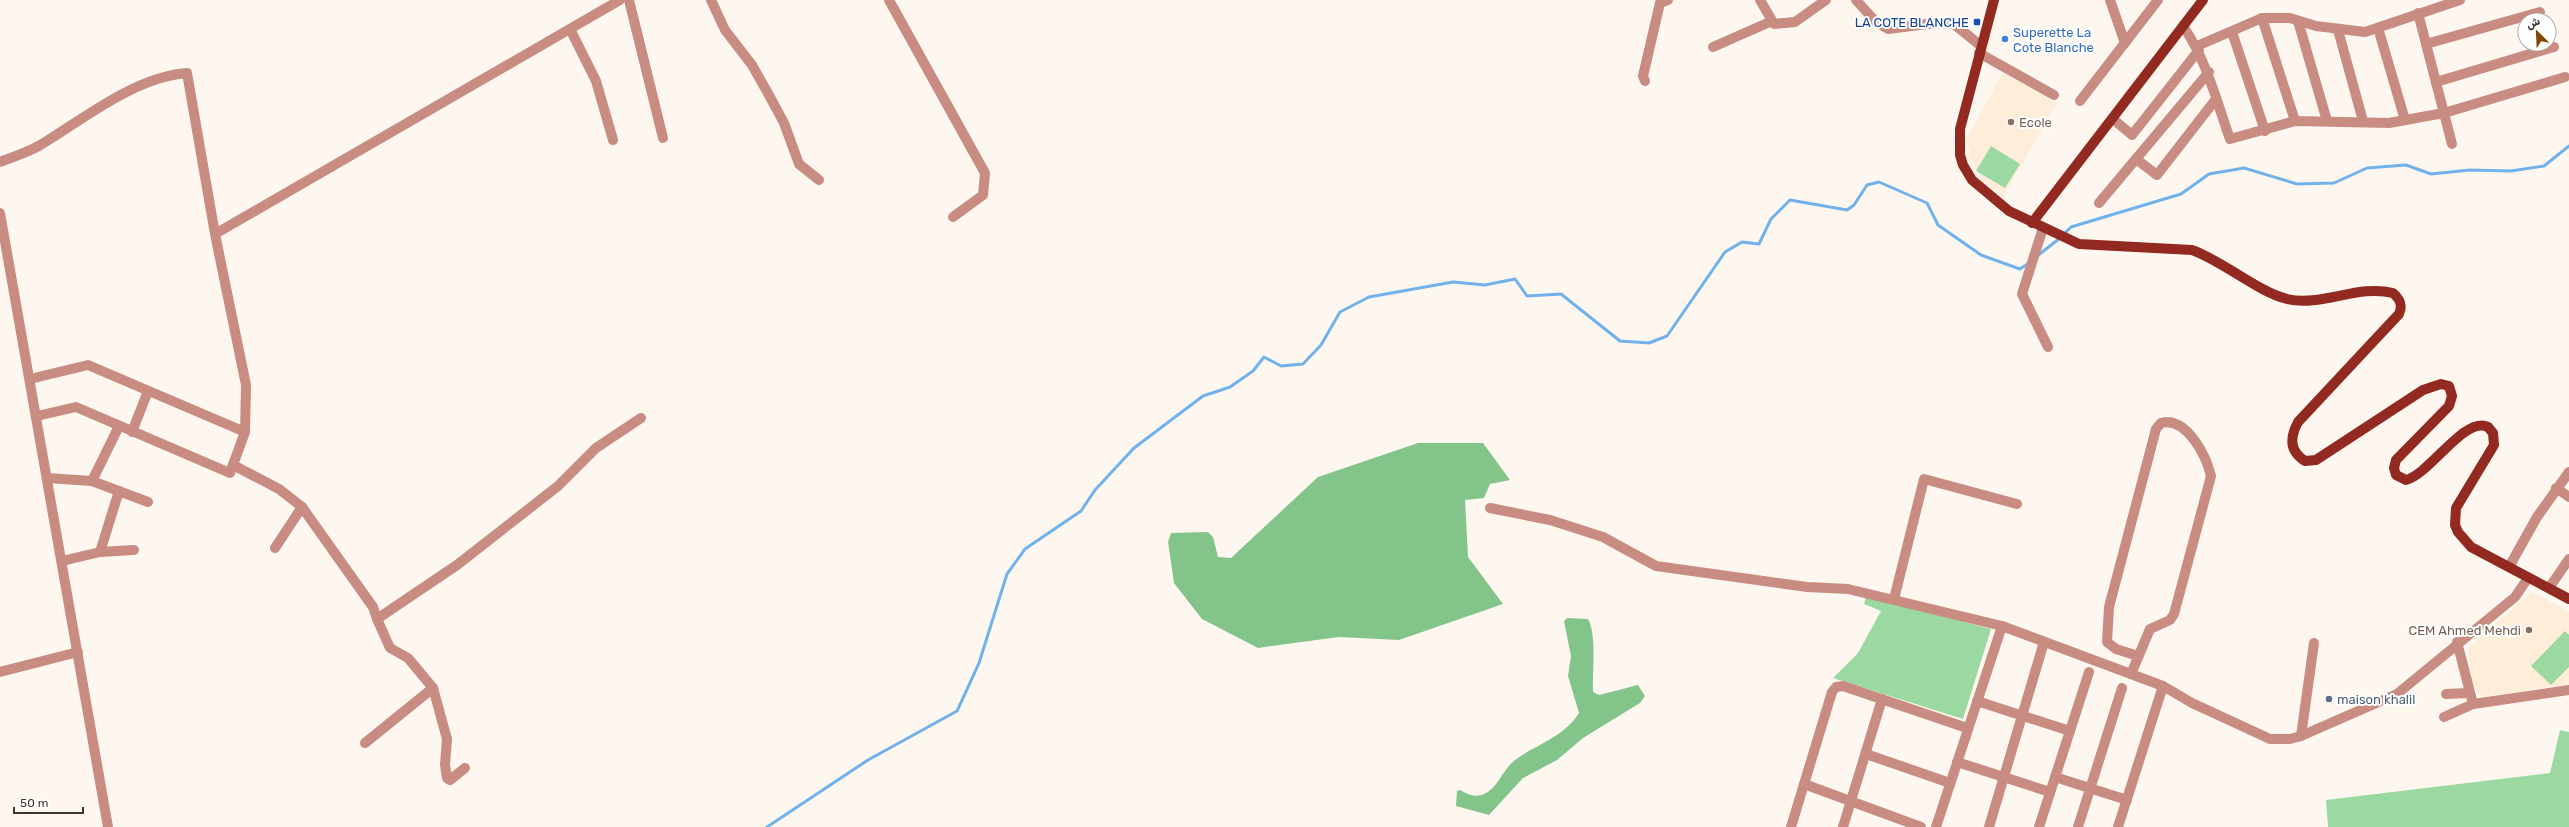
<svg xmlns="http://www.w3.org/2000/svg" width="2569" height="827" font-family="Rubik,Vazirmatn,sans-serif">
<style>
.built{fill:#feedd8}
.green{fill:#9cd9a2}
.forest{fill:#83c48a}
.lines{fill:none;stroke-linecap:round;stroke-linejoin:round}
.stream{stroke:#72b2ec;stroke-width:3}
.minor{stroke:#c88c83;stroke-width:10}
.major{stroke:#932a21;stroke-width:10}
.transit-dot{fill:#1a4fb4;stroke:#fff;stroke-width:1.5}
.shop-dot{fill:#3f7fe0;stroke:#fff;stroke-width:1.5}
.education-dot{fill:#8d6e63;stroke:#fff;stroke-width:1.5}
.service-dot{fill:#5c6f8a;stroke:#fff;stroke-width:1.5}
.labels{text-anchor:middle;stroke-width:4;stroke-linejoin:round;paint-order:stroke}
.transit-label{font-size:13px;fill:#164399;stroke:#fff;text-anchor:end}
.shop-label{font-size:13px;fill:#366cbe;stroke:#fff;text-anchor:start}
.education-label{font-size:13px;fill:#785e54;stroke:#fff;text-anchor:start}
.service-label{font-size:13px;fill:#4e5e75;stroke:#fff;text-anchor:start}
</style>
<rect width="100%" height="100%" fill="#fef7ef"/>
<!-- built -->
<g class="built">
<polygon points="2003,73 2057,103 2003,197 1983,182 1968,158 1970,151 1965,141"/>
<polygon points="2532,592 2569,612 2569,684 2482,697 2472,683 2468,648"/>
</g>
<!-- green -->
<g class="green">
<polygon points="1991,146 2020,164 2005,188 1976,171"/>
<polygon points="1866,596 1991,629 1963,719 1833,678 1858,653 1881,611 1864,604"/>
<polygon points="2565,631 2569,635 2569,667 2551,685 2531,666"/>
<polygon points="2560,730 2569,732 2569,827 2328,827 2326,800 2550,773"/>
</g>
<!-- forest -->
<g class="forest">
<polygon points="1418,443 1483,443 1510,480 1490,484 1484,498 1465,500 1468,557 1503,604 1399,640 1339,637 1258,648 1202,619 1174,583 1168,542 1171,533 1208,532 1213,537 1218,557 1231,558 1318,477"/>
<path d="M1567 618 1588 619C1597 635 1592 672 1593 692L1599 695 1638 685 1645 696 1640 703 1583 738 1557 760 1523 778 1489 815 1456 806 1457 791 1460 790C1467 794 1475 798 1484 794 1498 788 1503 769 1515 760 1537 744 1564 737 1579 713L1568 676 1571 656 1564 621Z"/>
</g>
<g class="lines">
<!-- stream -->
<g class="stream">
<polyline points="2064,234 2071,227 2181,194 2209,174 2244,168 2297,184 2334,183 2367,168 2406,165 2431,174 2470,170 2511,171 2544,166 2569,146"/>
<polyline points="2036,257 2060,238"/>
<polyline points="767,827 868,760 957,711 979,663 1007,574 1025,549 1081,511 1095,490 1134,448 1203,396 1230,387 1253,371 1264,357 1281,366 1303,364 1321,345 1340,312 1369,297 1453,282 1485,285 1515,279 1527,296 1561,294 1620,341 1649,343 1667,336 1725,252 1742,242 1759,244 1771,219 1790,200 1847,210 1854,205 1867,185 1879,182 1927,203 1938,225 1981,255 2020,269 2029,263"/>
</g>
<!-- minor -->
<g class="minor">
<polyline points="629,0 663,138"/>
<polyline points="711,0 725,30 752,65 770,97 784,123 799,164 819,180"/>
<polyline points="889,0 985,173 983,195 953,217"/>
<polyline points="1760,0 1774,24 1795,22 1826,0"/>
<polyline points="1856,0 1875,21 1888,29 1935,23 1954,24 1981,46"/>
<polyline points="2110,0 2125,43"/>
<polyline points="2418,13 2452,144"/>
<polyline points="2262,18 2295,121"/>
<polyline points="2298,21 2327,121"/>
<path d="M2183 26C2207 61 2216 100 2230 139L2295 121 2389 123 2444 113 2565 77"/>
<polyline points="2378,28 2405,120"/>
<polyline points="570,29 596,81 613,140"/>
<polyline points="2338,30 2363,121"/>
<polyline points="2232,32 2265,131"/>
<polyline points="2426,44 2540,12"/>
<polyline points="2197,46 2262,18 2290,18 2316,26 2365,32 2460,0"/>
<polyline points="1713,47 1772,21"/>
<polyline points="1979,53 2054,95"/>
<polyline points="1645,81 1643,76 1660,3 1668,0"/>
<polyline points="2436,82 2554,47"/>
<polyline points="2080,101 2158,0"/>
<polyline points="2113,119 2132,135 2199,50"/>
<polyline points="2136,159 2157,175 2216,99"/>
<path d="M0 162C14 156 30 152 42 144 85 118 135 77 187 73L215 234 620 0"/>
<polyline points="2099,203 2209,72"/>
<polyline points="0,213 108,827"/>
<polyline points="2043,228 2022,294 2048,347"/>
<polyline points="215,234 246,385 245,432"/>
<polyline points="30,379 88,365 245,432 230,473 76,407 37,416"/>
<polyline points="132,432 148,391"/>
<polyline points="233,465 279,489 302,507 373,607 377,619 457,565 558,486 596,448 641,418"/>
<polyline points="47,478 92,481 148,502"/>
<polyline points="92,481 119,426"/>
<polyline points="2556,488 2569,497"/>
<polyline points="1490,508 1550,520 1603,537 1656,566 1807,587 1848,589 2002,626 2163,686 2192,703 2270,739 2290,739 2301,736 2397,694 2515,597 2528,578"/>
<polyline points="275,548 302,507"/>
<polyline points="100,552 119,491"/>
<polyline points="62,561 100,552 134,550"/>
<polyline points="2509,567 2537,517 2569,472"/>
<polyline points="2549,588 2569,559"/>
<polyline points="1894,599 1924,479 2017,504"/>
<polyline points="377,619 390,648 408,658 433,688 447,739 445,765 447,778 450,780 465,768"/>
<polyline points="2457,642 2473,704"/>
<polyline points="0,672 78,652"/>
<path d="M2131 674 2150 629 2170 620 2174 614 2211 476C2206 455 2186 416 2161 423L2156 429 2109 607 2107 642 2116 649 2138 656"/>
<polyline points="2446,694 2468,693"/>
<polyline points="1977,701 2070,731"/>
<polyline points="2444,717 2473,704 2569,690"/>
<polyline points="2301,736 2314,643"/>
<polyline points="365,743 433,688"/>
<polyline points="1866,754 1950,783"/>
<polyline points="1957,762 2050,792"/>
<polyline points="2055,777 2127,800"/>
<polyline points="1804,784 1921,827"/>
<polyline points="1791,827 1832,692 1836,687 1843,686 1967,728"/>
<polyline points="1843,827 1882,699"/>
<polyline points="1936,827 2002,626"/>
<polyline points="1989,827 2044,642"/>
<polyline points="2039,827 2089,672"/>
<polyline points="2078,827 2122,688"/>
<polyline points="2118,827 2163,686"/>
</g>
<!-- major -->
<g class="major">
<path d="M1994 0 1960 129V155L1963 165 1972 180 2009 211 2079 244 2192 250C2223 261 2258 292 2287 299 2322 307 2358 284 2393 293 2400 299 2403 305 2399 314L2298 422C2290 437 2289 451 2305 461L2316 460 2423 390 2441 384 2449 386 2452 396 2449 406 2396 460 2394 468 2396 475 2406 480C2430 474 2465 415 2488 427L2493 433 2494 445 2456 508 2455 525 2458 532 2471 547 2569 599"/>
<polyline points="2032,223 2203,0"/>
</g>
</g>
<!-- markers -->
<rect class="transit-dot" x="1973" y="18" width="8" height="8" rx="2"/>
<circle class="shop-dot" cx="2005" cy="39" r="4"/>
<g class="education-dot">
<circle cx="2011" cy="122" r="4"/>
<circle cx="2529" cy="630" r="4"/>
</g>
<circle class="service-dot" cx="2329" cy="699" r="4"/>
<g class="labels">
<!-- transit labels -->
<g class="transit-label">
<text x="1969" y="27">LA COTE BLANCHE</text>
</g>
<!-- shop labels -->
<g class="shop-label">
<text x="2013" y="37">Superette La<tspan x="2013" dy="15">Cote Blanche</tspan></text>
</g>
<!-- education labels -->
<g class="education-label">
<text x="2019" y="127">Ecole</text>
<text x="2521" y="635" text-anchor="end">CEM Ahmed Mehdi</text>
</g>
<!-- service labels -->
<g class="service-label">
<text x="2337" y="704">maison khalil</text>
</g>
</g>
<!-- north arrow -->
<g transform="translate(2537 32) rotate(336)"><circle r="19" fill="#ffffff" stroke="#b1aeab"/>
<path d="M0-3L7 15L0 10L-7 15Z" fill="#834800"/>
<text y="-6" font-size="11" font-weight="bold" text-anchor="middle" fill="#3c352e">ش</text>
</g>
<!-- scale -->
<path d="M14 807v6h69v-6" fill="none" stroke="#3c352e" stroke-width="2"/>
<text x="20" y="807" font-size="12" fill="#3c352e" stroke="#ffffff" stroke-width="3" paint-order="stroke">50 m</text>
</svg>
